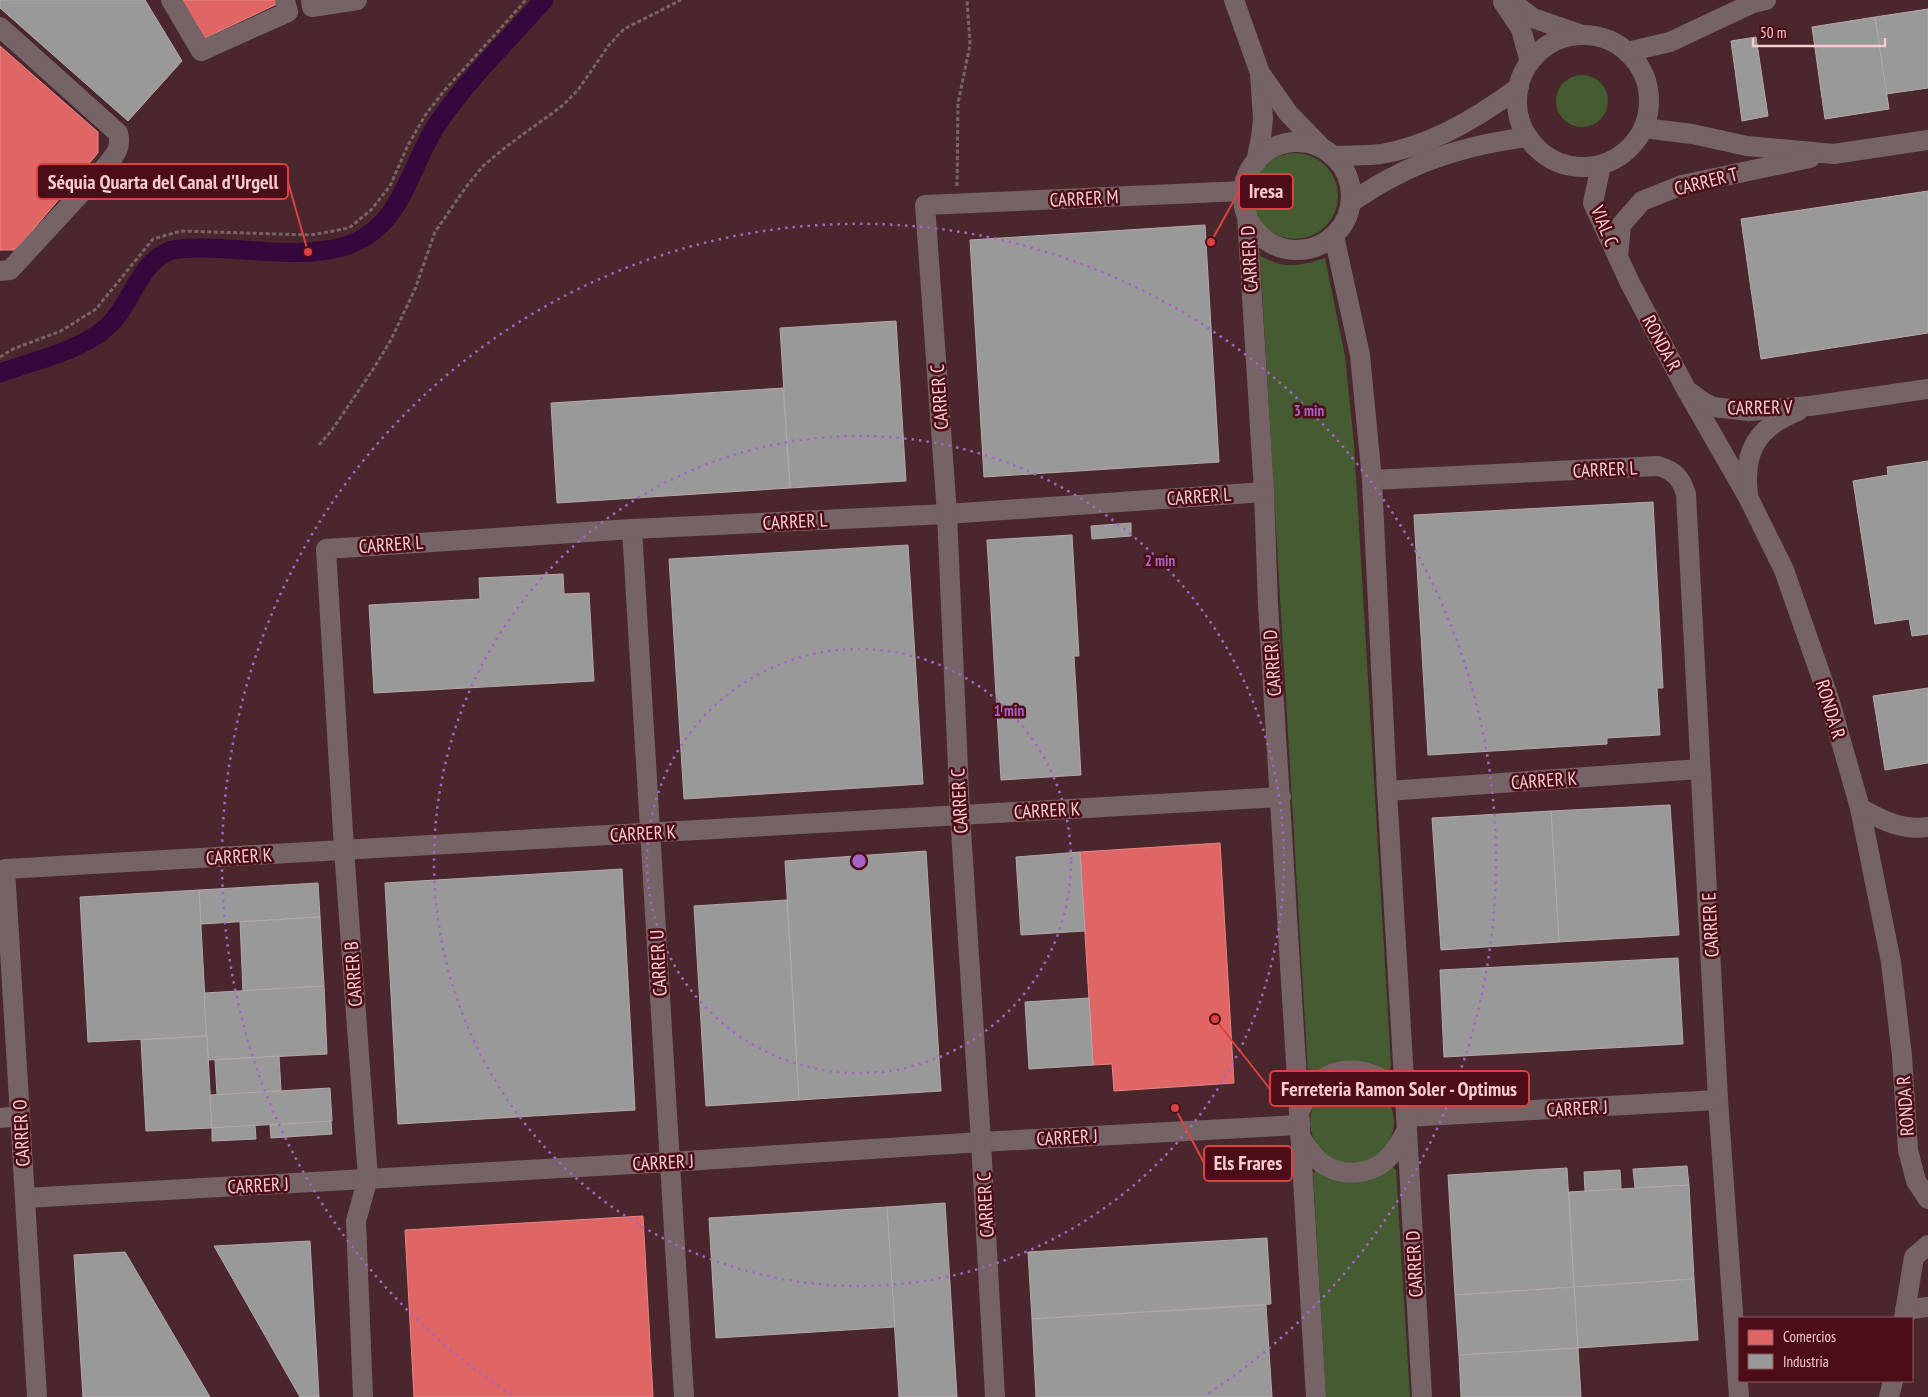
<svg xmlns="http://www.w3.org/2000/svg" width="1928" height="1397" font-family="'PT Sans Narrow',sans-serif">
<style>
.green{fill:#455b32}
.shops{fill:#e06666;stroke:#e78585}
.industry{fill:#999;stroke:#b5a8a9}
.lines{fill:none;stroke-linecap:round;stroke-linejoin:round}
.canal{stroke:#32083d;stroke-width:19}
.path{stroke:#786466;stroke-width:3;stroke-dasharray:4 2.5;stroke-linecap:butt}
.minor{stroke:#756365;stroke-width:20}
.ring{fill:none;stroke:#a664c4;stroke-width:2.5;stroke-dasharray:2.5 5}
.labels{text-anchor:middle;stroke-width:5;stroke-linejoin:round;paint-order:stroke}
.street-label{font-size:19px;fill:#f6ccce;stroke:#4c0c18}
.centre{fill:#a664c4;stroke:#4c0c18;stroke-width:2.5}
.ring-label{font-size:15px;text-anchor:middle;font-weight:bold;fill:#a664c4;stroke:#4c0c18;stroke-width:5;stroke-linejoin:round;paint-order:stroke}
.leader{fill:none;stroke:#db4141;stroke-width:2}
.callout-dot{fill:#db4141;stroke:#4c0c18;stroke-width:2}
.callout{fill:#4c0c18;stroke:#db4141;stroke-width:2}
.callout-label{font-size:20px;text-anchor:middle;font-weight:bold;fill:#f6ccce}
</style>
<rect width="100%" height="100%" fill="#49272c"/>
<!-- green -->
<g class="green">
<circle cx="1582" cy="101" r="26"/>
<circle cx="1295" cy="196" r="43"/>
<path d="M1260 256C1287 270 1298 266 1325 258L1345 356 1354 444 1391 1065 1390 1070 1387 1072 1310 1078 1308 1074Z"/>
<circle cx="1352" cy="1122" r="42"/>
<polygon points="1393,1167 1396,1170 1410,1397 1326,1397 1313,1173 1316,1171"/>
</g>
<!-- shops -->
<g class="shops">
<polygon points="179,0 277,0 277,4 203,39"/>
<polygon points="0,46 98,132 98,153 16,250 0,250"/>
<polygon points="1220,843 1234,1083 1114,1091 1112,1064 1093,1065 1080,852"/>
<polygon points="643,1216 653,1397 414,1397 405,1230"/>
</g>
<!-- industry -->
<g class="industry">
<polygon points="0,0 145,0 182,61 128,121 0,8"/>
<polygon points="1928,9 1928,88 1886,94 1875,17"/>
<polygon points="1875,17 1889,109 1825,119 1812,27"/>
<polygon points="1756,37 1768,116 1742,121 1731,41"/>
<polygon points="1928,191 1928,333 1761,359 1741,219"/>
<polygon points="1205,225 1219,462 984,477 970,240"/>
<polygon points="896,321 906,481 790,488 780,328"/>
<polygon points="783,388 790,488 557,503 551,403"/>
<polygon points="1928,461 1928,634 1912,636 1909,619 1875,624 1853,481 1888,475 1887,467"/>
<polygon points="1653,502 1663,688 1657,688 1660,735 1607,738 1607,744 1428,755 1414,515"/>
<polygon points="1131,523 1131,536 1092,539 1091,526"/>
<polygon points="1072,535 1079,656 1074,656 1081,775 1001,780 987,540"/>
<polygon points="908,545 923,784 684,799 669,559"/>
<polygon points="563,574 564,594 589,593 594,681 374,693 369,605 480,599 479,578"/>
<polygon points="1928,688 1928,763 1885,770 1873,696"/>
<polygon points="1670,805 1679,935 1559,942 1551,811"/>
<polygon points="1551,811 1559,942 1441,950 1432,818"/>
<polygon points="926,851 941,1091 799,1100 785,861"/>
<polygon points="1080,852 1085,931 1021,935 1016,857"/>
<polygon points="622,869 635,1110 398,1124 385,883"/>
<polygon points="318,883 320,917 201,924 199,890"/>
<polygon points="199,890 207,1036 88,1042 80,897"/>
<polygon points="787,900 799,1100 706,1106 694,906"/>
<polygon points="320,917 324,986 243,991 240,922"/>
<polygon points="1678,958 1683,1044 1444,1057 1440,970"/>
<polygon points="324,986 327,1054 208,1060 204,993"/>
<polygon points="1089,998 1093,1065 1029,1069 1025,1002"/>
<polygon points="207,1036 212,1128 146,1131 141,1040"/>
<polygon points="279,1056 281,1091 217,1095 215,1060"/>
<polygon points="330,1088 332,1121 212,1128 210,1095"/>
<polygon points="331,1121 332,1134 271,1138 270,1125"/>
<polygon points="255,1125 256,1139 212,1141 212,1128"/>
<polygon points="1687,1166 1689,1185 1635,1188 1633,1169"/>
<polygon points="1567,1168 1574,1287 1455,1295 1448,1175"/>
<polygon points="1620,1170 1621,1189 1585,1191 1584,1172"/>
<polygon points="1689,1185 1694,1279 1574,1287 1569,1192"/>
<polygon points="945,1203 957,1397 899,1397 887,1207"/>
<polygon points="887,1207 895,1327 716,1338 709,1218"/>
<polygon points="1267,1238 1271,1304 1032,1319 1028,1252"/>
<polygon points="310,1241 319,1397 300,1397 214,1246"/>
<polygon points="125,1252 210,1397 83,1397 74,1255"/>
<polygon points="1694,1279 1698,1340 1578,1348 1574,1287"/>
<polygon points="1574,1287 1578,1348 1459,1355 1455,1295"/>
<polygon points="1266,1305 1272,1397 1036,1397 1032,1319"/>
<polygon points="1578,1348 1581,1397 1461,1397 1459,1355"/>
</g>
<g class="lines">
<!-- canal -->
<path class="canal" d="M0 373C34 361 80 351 107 327 130 307 137 268 165 253 176 247 190 249 202 248 248 248 297 259 342 247 404 230 408 165 440 120 470 77 509 39 544 0"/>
<!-- path -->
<g class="path">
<polyline points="957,186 958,103 970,45 967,0"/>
<polyline points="0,357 13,349 61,331 96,309 153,239 181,231 311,235 349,228 371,210 390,186 408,145 426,114 444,91 526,0"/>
<polyline points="319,445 332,430 372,371 391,340 415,289 435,232 466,187 483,166 507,146 562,106 578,90 609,45 624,29 681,0"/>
</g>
<!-- minor -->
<g class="minor">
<polyline points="171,0 201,51 288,12 285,0"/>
<polyline points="311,0 312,7 357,0"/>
<polyline points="1234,0 1260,73 1263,119 1261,137 1256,162"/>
<polyline points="1509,0 1533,18 1582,35"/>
<polyline points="1503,2 1521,29 1530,62"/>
<path d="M0 27 118 133C122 148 115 155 106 166L10 270 0 271"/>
<circle cx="1583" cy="101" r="66"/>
<polyline points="1627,52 1670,42 1753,3 1766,0"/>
<polyline points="1260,73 1288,113 1320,146"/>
<polyline points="1644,128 1692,134 1747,146 1834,154 1928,140"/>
<circle cx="1297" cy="196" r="54"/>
<path d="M1334 156C1349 155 1366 156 1381 154 1431 146 1479 117 1519 87"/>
<polyline points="1601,165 1593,203 1630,283 1686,389 1748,497 1784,570 1829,699 1860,808 1891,962 1902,1056 1908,1150 1916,1181 1928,1199"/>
<path d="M1351 202C1364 194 1377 185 1391 178 1433 155 1481 143 1528 137"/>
<polyline points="1247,215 1264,492 1268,605 1299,1112"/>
<polyline points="1618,257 1621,225 1642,201 1682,185 1810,158"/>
<polyline points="1691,393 1703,402 1713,407 1749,411 1810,406 1928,389"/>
<path d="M1372 480 1658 466C1675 471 1681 478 1686 494L1718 1100 1739 1397"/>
<path d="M1748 495C1743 451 1756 428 1798 411"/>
<polyline points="632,529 684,1397"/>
<polyline points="1387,791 1700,769"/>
<path d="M1860 808C1882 820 1902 831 1928 827"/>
<polyline points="1406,1117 1718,1100"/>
<polyline points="0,1118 20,1116"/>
<polyline points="1407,1130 1422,1397"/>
<path d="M1301 1138C1307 1147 1313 1158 1323 1164 1342 1177 1371 1175 1387 1159 1396 1151 1401 1140 1407 1130L1387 791 1372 480 1360 355 1334 236"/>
<polyline points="25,1198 670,1162 981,1142 1300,1125"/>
<polyline points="1905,1310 1928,1307"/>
<polyline points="1904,1318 1914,1257 1928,1245"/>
<polyline points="37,1397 5,869 1281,797"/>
<polyline points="363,1397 356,1221 368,1178 344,849 326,549 632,529 947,514 1264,492"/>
<polyline points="995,1397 981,1142 960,815 947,514 925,205 1243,191"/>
<path d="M1316 1397 1299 1112C1304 1102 1309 1091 1318 1083 1339 1063 1372 1069 1392 1086 1397 1090 1401 1096 1405 1101"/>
<polyline points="1889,1397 1893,1381"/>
</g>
</g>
<!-- distance rings -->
<g class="ring">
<circle cx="859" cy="861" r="212"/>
<circle cx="859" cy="861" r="425"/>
<path d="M512 1395A637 637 0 1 1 1206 1395"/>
</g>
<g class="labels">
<!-- street labels -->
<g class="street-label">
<text transform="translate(1706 181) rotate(-14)" y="7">CARRER T</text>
<text transform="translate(1084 198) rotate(-3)" y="7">CARRER M</text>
<text transform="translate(1605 226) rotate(68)" y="7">VIAL C</text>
<text transform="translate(1249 259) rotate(-93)" y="7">CARRER D</text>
<text transform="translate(1662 343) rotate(62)" y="7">RONDA R</text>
<text transform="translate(939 397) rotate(-94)" y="7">CARRER C</text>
<text transform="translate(1760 407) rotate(-1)" y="7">CARRER V</text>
<text transform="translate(1605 469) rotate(-3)" y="7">CARRER L</text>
<text transform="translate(1199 496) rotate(-4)" y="7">CARRER L</text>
<text transform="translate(795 521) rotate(-3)" y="7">CARRER L</text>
<text transform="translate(391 544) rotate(-4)" y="7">CARRER L</text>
<text transform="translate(1272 663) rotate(-94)" y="7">CARRER D</text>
<text transform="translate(1831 709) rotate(73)" y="7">RONDA R</text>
<text transform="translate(1544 780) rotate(-4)" y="7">CARRER K</text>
<text transform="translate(959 801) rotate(-93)" y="7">CARRER C</text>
<text transform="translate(1047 810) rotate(-3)" y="7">CARRER K</text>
<text transform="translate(643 833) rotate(-3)" y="7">CARRER K</text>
<text transform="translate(239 856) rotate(-3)" y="7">CARRER K</text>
<text transform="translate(1710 925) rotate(-93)" y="7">CARRER E</text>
<text transform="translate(658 963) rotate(-93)" y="7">CARRER U</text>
<text transform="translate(353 974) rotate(-94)" y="7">CARRER B</text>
<text transform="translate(1905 1106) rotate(-94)" y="7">RONDA R</text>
<text transform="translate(1577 1108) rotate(-3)" y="7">CARRER J</text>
<text transform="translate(21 1133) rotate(-93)" y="7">CARRER O</text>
<text transform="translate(1067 1137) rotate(-3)" y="7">CARRER J</text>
<text transform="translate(663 1162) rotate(-3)" y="7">CARRER J</text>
<text transform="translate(258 1185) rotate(-3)" y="7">CARRER J</text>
<text transform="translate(985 1205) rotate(-93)" y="7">CARRER C</text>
<text transform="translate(1414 1264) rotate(-93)" y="7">CARRER D</text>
</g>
</g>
<circle cx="859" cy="861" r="8" class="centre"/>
<g class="ring-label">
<text x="1309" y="416">3 min</text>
<text x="1160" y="566">2 min</text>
<text x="1009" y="716">1 min</text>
</g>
<!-- callouts -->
<path class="leader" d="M308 252L288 182M1211 242L1239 191M1215 1019L1270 1089M1175 1108L1204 1163"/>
<g class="callout-dot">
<circle cx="308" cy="252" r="5"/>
<circle cx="1211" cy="242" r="5"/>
<circle cx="1215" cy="1019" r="5"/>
<circle cx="1175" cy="1108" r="5"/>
</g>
<g class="callout">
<rect x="37" y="164" width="251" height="35" rx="5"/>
<rect x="1239" y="174" width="54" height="35" rx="5"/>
<rect x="1270" y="1071" width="259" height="35" rx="5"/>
<rect x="1204" y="1146" width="88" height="35" rx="5"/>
</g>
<g class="callout-label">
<text x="163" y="189">Séquia Quarta del Canal d'Urgell</text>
<text x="1266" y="198">Iresa</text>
<text x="1399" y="1096">Ferreteria Ramon Soler - Optimus</text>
<text x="1248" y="1170">Els Frares</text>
</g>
<!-- legend -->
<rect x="1738" y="1317" width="175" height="65" fill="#4c0c18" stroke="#905961"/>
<rect x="1748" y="1330" width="25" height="15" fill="#e06666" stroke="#905961"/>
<text x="1783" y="1342" font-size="15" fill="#f6ccce">Comercios</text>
<rect x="1748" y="1354" width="25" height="15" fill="#999999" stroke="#905961"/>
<text x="1783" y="1367" font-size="15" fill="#f6ccce">Industria</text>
<!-- scale -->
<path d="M1753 38v8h132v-8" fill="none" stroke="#f6ccce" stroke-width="2.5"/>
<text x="1760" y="38" font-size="15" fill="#f6ccce" stroke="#4c0c18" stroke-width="4" paint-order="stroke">50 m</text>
</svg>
